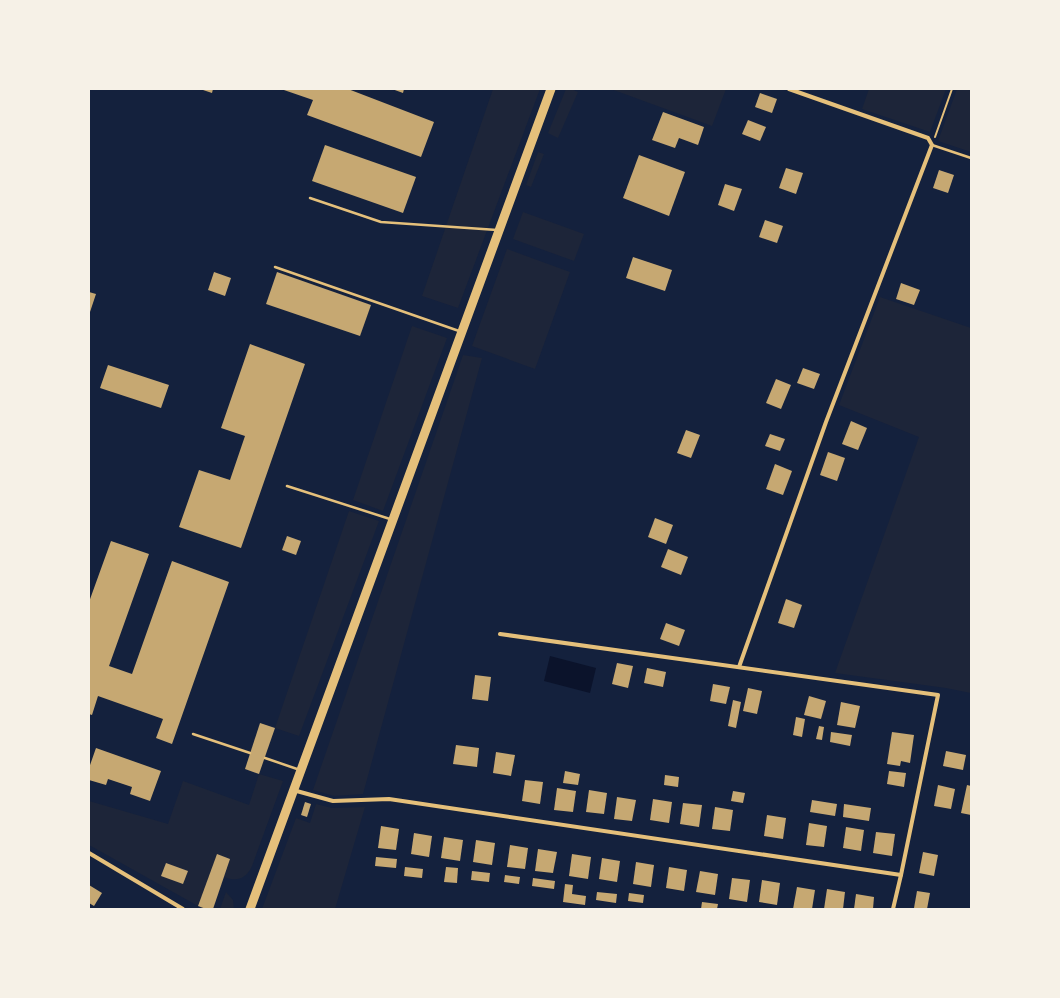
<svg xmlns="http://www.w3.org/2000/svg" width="1060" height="998" font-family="Overpass,sans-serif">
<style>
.green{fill:#1d2539}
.water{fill:#0b132b}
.building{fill:#c6a872}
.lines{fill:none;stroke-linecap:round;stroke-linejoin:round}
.path{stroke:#e5c07b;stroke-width:2}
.service{stroke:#e5c07b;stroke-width:2.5}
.minor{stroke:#e5c07b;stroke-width:4}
.primary{stroke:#e5c07b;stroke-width:9}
</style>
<rect width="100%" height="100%" fill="#14213d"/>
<!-- green -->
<g class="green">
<polygon points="493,89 540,89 458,308 422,296"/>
<polygon points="566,89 571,89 578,92 558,138 548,133"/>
<polygon points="611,89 726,89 712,126"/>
<polygon points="869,89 946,89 930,132 862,109"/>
<polygon points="957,89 971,89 971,152 938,141"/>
<polygon points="538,152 544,154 531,187 526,185"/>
<polygon points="523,212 584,234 574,261 513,239"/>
<polygon points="507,249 570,272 535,369 472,346"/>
<polygon points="880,297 971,328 971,693 946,688 835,673 919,437 839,405"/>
<polygon points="412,326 447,338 383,511 353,500"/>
<polygon points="463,355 482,358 363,794 334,796 313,790"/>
<polygon points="349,511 379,521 299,736 275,728"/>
<path d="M259 774 283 781 252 866C246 879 237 882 224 877L230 859 217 854 198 906 89 845V801L168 824 183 781 249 805Z"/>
<polygon points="316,804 332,808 365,807 335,909 262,909 296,818 310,823"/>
<polygon points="226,892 233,900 234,909 220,909"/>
</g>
<!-- water -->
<polygon class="water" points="550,656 596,668 590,693 544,681"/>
<!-- building -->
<g class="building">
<polygon points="200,89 213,89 212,93"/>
<polygon points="281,89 348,89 434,122 421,157 307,115 313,100"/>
<polygon points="392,89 404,89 403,93"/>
<polygon points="760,93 777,99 772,113 755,107"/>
<polygon points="663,112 704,127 698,145 679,138 675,148 652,140"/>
<polygon points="748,120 766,127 760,141 742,134"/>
<polygon points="325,145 416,177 403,213 312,181"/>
<polygon points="639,155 685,172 669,216 623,198"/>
<polygon points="786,168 803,173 796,194 779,188"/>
<polygon points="939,170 954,175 948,193 933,188"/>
<polygon points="725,184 742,189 734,211 718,205"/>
<polygon points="765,220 783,226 777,243 759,237"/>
<polygon points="633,257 672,270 665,291 626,278"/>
<polygon points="214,272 231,278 225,296 208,290"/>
<polygon points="277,272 371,305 360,336 266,304"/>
<polygon points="901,283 920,290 914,305 896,299"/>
<polygon points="89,292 96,294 89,315"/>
<polygon points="250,344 305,364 241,548 179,527 199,470 230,480 245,436 221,428"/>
<polygon points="108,365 169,385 161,408 100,388"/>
<polygon points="803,368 820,374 814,389 797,383"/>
<polygon points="776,379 791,385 781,409 766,403"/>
<polygon points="851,421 867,428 858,450 842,444"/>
<polygon points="686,430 700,435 691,458 677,453"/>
<polygon points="770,434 785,439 780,451 765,446"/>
<polygon points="828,452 845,458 837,481 820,475"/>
<polygon points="775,464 792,471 783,495 766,489"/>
<polygon points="655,518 673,525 666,544 648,537"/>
<polygon points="287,536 301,541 296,555 282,550"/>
<polygon points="111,541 149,554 109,666 132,674 172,561 229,582 172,744 156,738 163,719 98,696 92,715 89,714 89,602"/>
<polygon points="668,549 688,557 681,575 661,567"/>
<polygon points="786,599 802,605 794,628 778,623"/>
<polygon points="666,623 685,630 679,646 660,639"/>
<polygon points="617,663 633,666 628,688 612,684"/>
<polygon points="647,668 666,672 663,687 644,683"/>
<polygon points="475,675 491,677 488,701 472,699"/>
<polygon points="713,684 730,687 726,704 710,701"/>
<polygon points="748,688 762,691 757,714 743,711"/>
<polygon points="809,696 826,701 821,719 804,715"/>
<polygon points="733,700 741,702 736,728 728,726"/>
<polygon points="841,702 860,706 855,728 837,725"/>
<polygon points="796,717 805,719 802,737 793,735"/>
<polygon points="260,723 275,728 259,774 245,769"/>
<polygon points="819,726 824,727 822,740 816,739"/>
<polygon points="831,732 852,735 850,746 830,742"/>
<polygon points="892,732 914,735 910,763 901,761 900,766 887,764"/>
<polygon points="456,745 479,748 477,767 453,764"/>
<polygon points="96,748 161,771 150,801 130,794 132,787 108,779 106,785 89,780 89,768"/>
<polygon points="946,751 966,755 963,770 943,766"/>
<polygon points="496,752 515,755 511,776 493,773"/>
<polygon points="565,771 580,774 578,785 563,783"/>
<polygon points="889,771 906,773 904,787 887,784"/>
<polygon points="665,775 679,777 678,787 664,785"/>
<polygon points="525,780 543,782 540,804 522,801"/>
<polygon points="938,785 955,789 951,809 934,806"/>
<polygon points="967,785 971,786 971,815 961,813"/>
<polygon points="557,788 576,791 573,812 554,810"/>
<polygon points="589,790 607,793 604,814 586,812"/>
<polygon points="733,791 745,793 743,803 731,801"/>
<polygon points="617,797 636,800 632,821 614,819"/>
<polygon points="653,799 672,802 669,823 650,820"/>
<polygon points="812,800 837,804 835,816 810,812"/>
<polygon points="305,802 311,804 307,817 301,815"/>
<polygon points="683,803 702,805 699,827 680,824"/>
<polygon points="844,804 871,808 869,821 843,817"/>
<polygon points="715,807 733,810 730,831 712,829"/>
<polygon points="767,815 786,818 783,839 764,836"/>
<polygon points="809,823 827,826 824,847 806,845"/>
<polygon points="381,826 399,829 396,850 378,848"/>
<polygon points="846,827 864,830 861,851 843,848"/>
<polygon points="876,832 895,834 892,856 873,853"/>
<polygon points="414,833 432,836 429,857 411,854"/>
<polygon points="444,837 463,840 460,861 441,858"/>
<polygon points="476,840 495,843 492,865 473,862"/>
<polygon points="510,845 528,848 525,869 507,867"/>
<polygon points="538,849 557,852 553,873 535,871"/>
<polygon points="923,852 938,855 934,876 919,873"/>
<polygon points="217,854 230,859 213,909 206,909 198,906"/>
<polygon points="572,854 591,857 588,879 569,876"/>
<polygon points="376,857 397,859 396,868 375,866"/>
<polygon points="602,858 620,861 617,882 599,879"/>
<polygon points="636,862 654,865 651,887 633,884"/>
<polygon points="166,863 188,871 183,884 161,876"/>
<polygon points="405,867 423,869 422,878 404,876"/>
<polygon points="446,867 458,868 457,883 444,882"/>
<polygon points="669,867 687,870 684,891 666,888"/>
<polygon points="472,871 490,873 489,882 471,880"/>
<polygon points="700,871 718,874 715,895 696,892"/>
<polygon points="505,875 520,877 519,884 504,882"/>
<polygon points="533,878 555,881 554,889 532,886"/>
<polygon points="732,878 750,880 747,902 729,899"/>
<polygon points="762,880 780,883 777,905 759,902"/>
<polygon points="565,884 573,885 572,894 586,896 585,905 563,902"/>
<polygon points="89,885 102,893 94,906 89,903"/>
<polygon points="797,887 815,890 812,909 793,909"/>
<polygon points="827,889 845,892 843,909 824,909"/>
<polygon points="917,891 930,893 927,909 914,908"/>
<polygon points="597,892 617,894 616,903 596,900"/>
<polygon points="629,893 644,895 643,903 628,901"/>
<polygon points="856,894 874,897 873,909 854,909"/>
<polygon points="702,902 718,904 717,909 701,909"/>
</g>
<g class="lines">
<!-- path -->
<polyline class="path" points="935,137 952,89"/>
<!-- service -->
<g class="service">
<polyline points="932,145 971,158"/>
<polyline points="310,198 381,222 497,230"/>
<polyline points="275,267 459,331"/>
<polyline points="287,486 390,519"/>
<polyline points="193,734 250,753"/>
<polyline points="265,758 300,770"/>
</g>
<!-- minor -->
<g class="minor">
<polyline points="500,634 938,695 901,875 893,909"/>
<polyline points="739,667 826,422 932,145 928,138 789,89"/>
<polyline points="293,790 333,801 389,799 901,875"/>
<polyline points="89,853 183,909"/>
</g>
<!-- primary -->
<polyline class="primary" points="250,909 551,89"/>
</g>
<!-- border -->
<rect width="1060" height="998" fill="none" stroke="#f6f1e7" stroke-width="180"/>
</svg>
